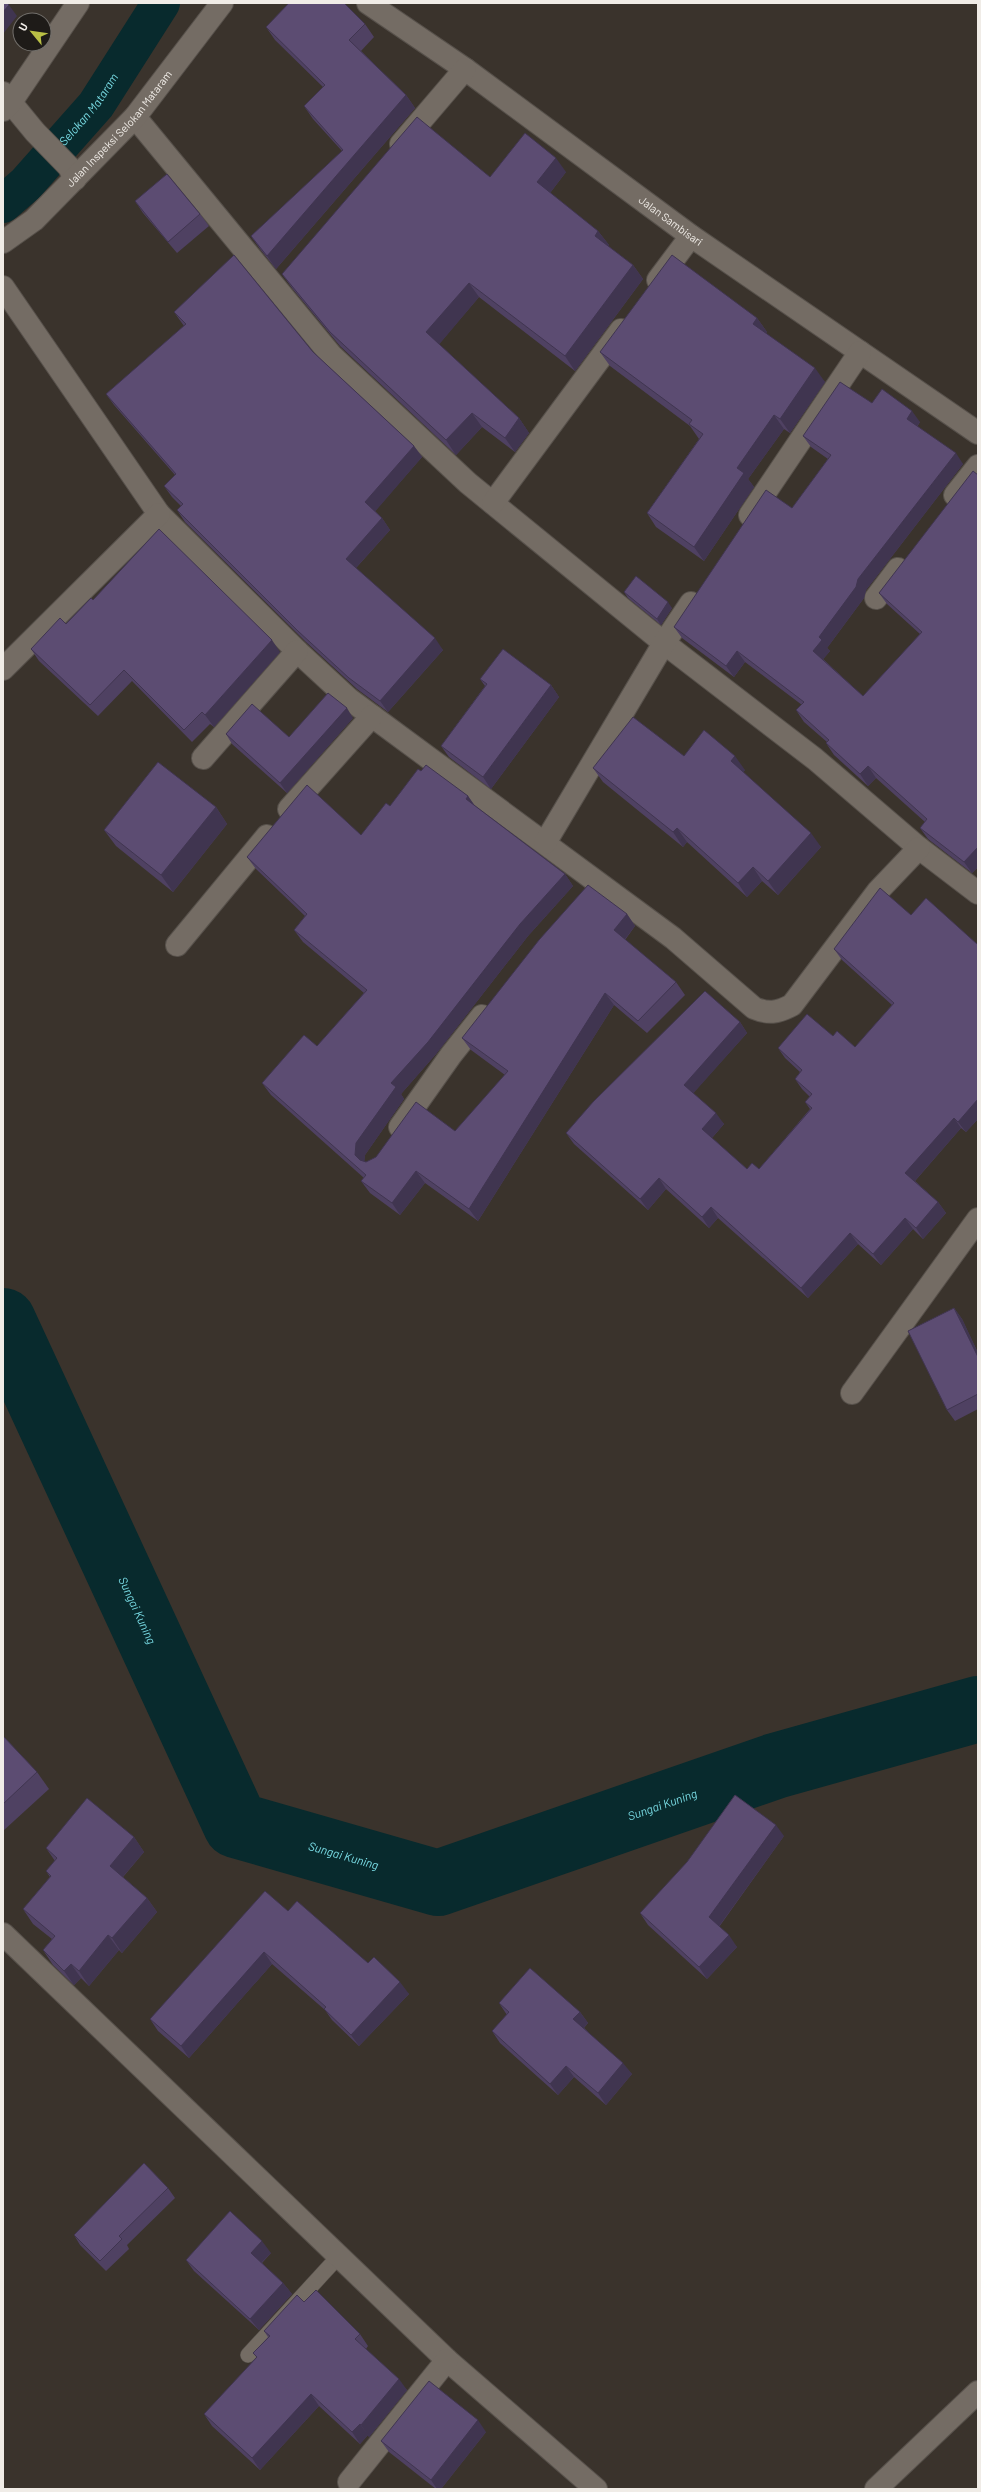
<svg xmlns="http://www.w3.org/2000/svg" width="981" height="2492" font-family="Barlow,sans-serif">
<style>
.lines{fill:none;stroke-linecap:round;stroke-linejoin:round}
.canal{stroke:#082a2d;stroke-width:38}
.river{stroke:#082a2d;stroke-width:66}
.lane-casing{stroke:#57514b;stroke-width:16}
.street-casing{stroke:#57514b;stroke-width:24}
.lane{stroke:#746c64;stroke-width:15}
.street{stroke:#746c64;stroke-width:22}
.wall{fill:#4f4162}
.shaded-wall{fill:#403550}
.building{fill:#5c4c72;stroke:#403550}
.labels{text-anchor:middle;stroke-width:3.5;stroke-linejoin:round;paint-order:stroke}
.street-label{font-size:11px;fill:#f0ece7;stroke:#1e1b18}
.water-label{font-size:12px;font-style:italic;fill:#79dbe4;stroke:#1e1b18}
</style>
<rect width="100%" height="100%" fill="#3a332c"/>
<g class="lines">
<!-- canal -->
<path class="canal" id="s1" d="M3 204 26 184 96 105 161 3"/>
<!-- river -->
<path class="river" id="s2" d="M3 1321 236 1825 438 1883 775 1766 978 1709"/>
<!-- lane casing -->
<g class="lane-casing">
<polyline id="lane" points="248,2355 338,2257"/>
</g>
<!-- street casing -->
<g class="street-casing">
<g id="street">
<path id="s3" d="M368 3 465 69 691 236 978 433"/>
<polyline points="3,93 35,132 69,167 75,179"/>
<polyline points="3,110 11,102 78,3"/>
<polyline points="135,117 331,355 468,483 664,643 815,759 919,848 978,893"/>
<polyline points="401,144 465,69"/>
<path id="s4" d="M3 242 34 220 135 117 222 3"/>
<polyline points="658,280 691,236"/>
<path d="M3 287 159 514 297 651 349 699 372 716 673 938 754 1008C768 1014 777 1013 792 1005L878 891 919 848"/>
<polyline points="955,495 978,466"/>
<polyline points="493,503 621,330"/>
<polyline points="750,515 860,352"/>
<polyline points="876,598 898,569"/>
<polyline points="3,669 159,514"/>
<polyline points="203,758 297,651"/>
<polyline points="289,809 372,716"/>
<polyline points="545,843 664,643 691,603"/>
<polyline points="177,945 267,836"/>
<polyline points="400,1127 451,1055 482,1016"/>
<polyline points="852,1393 978,1219"/>
<polyline points="3,1934 447,2360 596,2489"/>
<polyline points="349,2482 447,2360"/>
<polyline points="876,2489 978,2392"/>
</g>
</g>
<!-- lane -->
<use href="#lane" class="lane"/>
<!-- street -->
<use href="#street" class="street"/>
</g>
<!-- wall -->
<g class="wall">
<polygon points="365,24 374,37 361,51 406,95 415,108 276,269 260,249 251,236 342,151 313,119 304,106 323,87 275,40 266,27"/>
<polygon points="566,172 550,193 598,231 609,245 608,246 633,265 643,279 575,371 479,297 439,344 519,418 529,433 515,452 482,427 456,455 340,346 292,288 282,274 490,177"/>
<polygon points="135,201 200,214 209,226 177,253 143,213"/>
<polygon points="174,312 313,352 414,446 422,457 375,511 382,518 390,530 356,568 443,650 388,712 357,689 306,642 185,522 177,510 181,506 172,497 164,486 175,475 114,405 106,394 184,326"/>
<polygon points="757,318 767,332 766,333 825,382 790,433 784,429 748,479 754,487 704,561 656,527 647,513 699,439 690,426 610,366 600,352"/>
<polygon points="872,403 920,422 917,427 963,464 866,590 864,598 827,648 830,651 823,659 863,696 920,634 887,604 879,593 978,475 978,867 972,873 928,839 920,828 925,822 876,778 868,786 834,755 826,743 827,742 804,722 796,710 802,705 745,662 734,677 682,638 674,627 792,508 828,459 811,447 803,436"/>
<polygon points="624,592 672,608 661,625 628,598"/>
<polygon points="93,600 280,652 214,727 210,724 192,742 132,681 98,716 39,661 31,649 66,624"/>
<polygon points="480,679 551,685 559,697 491,789 449,757 441,746 485,686"/>
<polygon points="353,718 287,793 232,744 226,734 289,737"/>
<polygon points="684,756 745,770 743,772 821,847 778,895 762,881 747,897 687,842 683,847 603,782 593,768"/>
<polygon points="421,771 468,796 475,806 565,874 573,886 528,936 436,1054 401,1094 404,1099 365,1155 364,1162 366,1162 455,1131 505,1075 471,1050 462,1038 627,914 635,926 625,940 676,982 685,995 647,1033 614,1005 478,1221 425,1183 400,1215 370,1193 361,1181 364,1178 271,1095 262,1083 317,1046 364,993 303,942 294,930 305,916 256,869 247,857 361,835 390,806"/>
<polygon points="216,807 227,824 173,892 116,846 104,830"/>
<polygon points="911,915 977,944 978,943 978,1119 966,1132 961,1128 915,1181 938,1202 946,1213 923,1239 913,1229 881,1265 858,1244 808,1298 718,1218 709,1228 666,1189 648,1210 574,1144 566,1133 740,1022 747,1033 693,1093 724,1124 712,1138 747,1169 759,1169 810,1109 805,1102 810,1097 802,1089 795,1079 800,1072 785,1058 778,1048 833,1036 855,1047 892,1005 842,960 834,949"/>
<polygon points="954,1308 962,1319 978,1353 978,1409 955,1421 947,1410"/>
<polygon points="3,1736 37,1772 49,1789 3,1831"/>
<polygon points="784,1836 719,1927 737,1947 707,1979 648,1925 640,1913"/>
<polygon points="134,1837 144,1852 123,1877 147,1898 157,1912 122,1953 119,1950 89,1986 81,1978 74,1985 53,1965 43,1950 52,1939 33,1924 23,1909 50,1877 46,1871 55,1861 46,1848"/>
<polygon points="288,1911 368,1963 409,1994 359,2046 332,2020 325,2010 272,1964 189,2058 158,2031 150,2019"/>
<polygon points="499,2003 580,2012 588,2023 584,2028 632,2074 606,2105 574,2077 558,2095 500,2043 492,2031 507,2015"/>
<polygon points="168,2188 175,2198 127,2245 129,2249 106,2271 80,2245 74,2235"/>
<polygon points="271,2253 262,2263 283,2283 292,2294 259,2330 194,2271 186,2260"/>
<polygon points="304,2302 360,2334 368,2346 366,2349 407,2390 369,2437 368,2435 360,2444 319,2406 260,2470 212,2426 204,2414 257,2358 253,2353 268,2337 264,2331"/>
<polygon points="486,2432 441,2489 436,2489 389,2452 381,2441"/>
</g>
<!-- shaded-wall -->
<g class="shaded-wall">
<polygon points="9,5 17,16 3,34 3,12"/>
<polygon points="406,95 415,108 276,269 267,256"/>
<polygon points="556,158 566,172 547,197 537,182"/>
<polygon points="598,231 609,245 605,250 595,236"/>
<polygon points="633,265 643,279 575,371 565,356"/>
<polygon points="469,283 479,297 437,347 426,332"/>
<polygon points="757,318 767,332 762,338 753,324"/>
<polygon points="815,368 825,382 790,433 780,419"/>
<polygon points="912,411 920,422 914,430 907,419"/>
<polygon points="472,413 482,427 456,455 446,440"/>
<polygon points="774,415 784,429 748,479 754,487 704,561 694,547 737,468"/>
<polygon points="519,418 529,433 515,452 505,438"/>
<polygon points="414,446 422,457 373,514 365,502"/>
<polygon points="956,453 963,464 866,590 864,598 827,648 830,651 821,662 813,651 819,637 858,579"/>
<polygon points="382,518 390,530 354,570 346,559"/>
<polygon points="668,602 672,608 661,625 657,619"/>
<polygon points="435,638 443,650 388,712 380,701"/>
<polygon points="272,640 280,652 214,727 205,715"/>
<polygon points="737,651 745,662 734,677 726,666"/>
<polygon points="551,685 559,697 491,789 483,777"/>
<polygon points="347,708 353,718 287,793 280,783"/>
<polygon points="735,756 745,770 741,775 731,761"/>
<polygon points="868,766 876,778 868,786 860,774"/>
<polygon points="468,796 477,809 466,799"/>
<polygon points="216,807 227,824 173,892 161,875"/>
<polygon points="677,828 687,842 683,847 673,832"/>
<polygon points="811,833 821,847 778,895 768,881"/>
<polygon points="978,847 978,867 972,873 964,862"/>
<polygon points="753,867 762,881 747,897 738,883"/>
<polygon points="565,874 573,886 528,936 436,1054 401,1094 404,1099 365,1155 364,1167 355,1155 356,1143 391,1083 520,924"/>
<polygon points="627,914 635,926 622,943 614,930"/>
<polygon points="605,993 614,1005 478,1221 469,1209"/>
<polygon points="740,1022 747,1033 691,1096 684,1085"/>
<polygon points="978,1099 978,1119 966,1132 958,1122"/>
<polygon points="716,1113 724,1124 710,1140 702,1129"/>
<polygon points="954,1118 961,1128 913,1183 905,1173"/>
<polygon points="416,1171 425,1183 400,1215 392,1203"/>
<polygon points="659,1178 666,1189 648,1210 640,1199"/>
<polygon points="938,1202 946,1213 923,1239 916,1228"/>
<polygon points="711,1207 718,1218 709,1228 702,1217"/>
<polygon points="905,1218 913,1229 881,1265 873,1254"/>
<polygon points="850,1233 858,1244 808,1298 801,1288"/>
<polygon points="954,1308 962,1319 978,1353 978,1357"/>
<polygon points="776,1825 784,1836 717,1929 709,1917"/>
<polygon points="134,1837 144,1852 120,1880 110,1866"/>
<polygon points="147,1898 157,1912 122,1953 112,1938"/>
<polygon points="108,1935 119,1950 89,1986 79,1971"/>
<polygon points="729,1935 737,1947 707,1979 699,1967"/>
<polygon points="264,1952 272,1964 189,2058 181,2046"/>
<polygon points="71,1964 81,1978 74,1985 64,1971"/>
<polygon points="400,1982 409,1994 359,2046 351,2035"/>
<polygon points="580,2012 588,2023 581,2031 573,2019"/>
<polygon points="623,2063 632,2074 606,2105 598,2093"/>
<polygon points="566,2066 574,2077 558,2095 550,2084"/>
<polygon points="262,2241 271,2253 259,2265 251,2253"/>
<polygon points="283,2283 292,2294 259,2330 250,2319"/>
<polygon points="399,2379 407,2390 369,2437 361,2425"/>
<polygon points="311,2394 319,2406 260,2470 252,2458"/>
<polygon points="478,2420 486,2432 441,2489 437,2489 431,2480"/>
<polygon points="360,2424 368,2435 360,2444 352,2432"/>
</g>
<!-- building -->
<g class="building">
<polygon points="3,3 7,3 9,5 3,12"/>
<polygon points="289,3 344,3 365,24 349,40 406,95 267,256 251,236 343,150 304,106 325,85 266,27"/>
<polygon points="417,117 490,177 525,133 556,158 537,182 598,231 595,236 633,265 565,356 469,283 426,332 519,418 505,438 472,413 446,440 330,332 282,274"/>
<polygon points="167,174 200,214 168,242 135,201"/>
<polygon points="234,255 313,352 414,446 365,502 382,518 346,559 435,638 380,701 349,678 298,631 177,510 183,504 164,486 176,474 106,394 186,324 174,312"/>
<polygon points="672,255 757,318 753,324 815,368 780,419 774,415 737,468 744,473 694,547 647,513 703,434 689,424 692,420 600,352"/>
<polygon points="840,382 872,403 882,389 912,411 907,419 956,453 858,579 856,587 819,637 822,640 813,651 863,696 922,632 879,593 973,471 978,475 978,847 964,862 920,828 927,819 868,766 860,774 826,743 829,740 796,710 804,702 737,651 726,666 674,627 766,490 792,508 831,455 803,436"/>
<polygon points="159,529 272,640 205,715 202,712 184,730 124,670 90,705 31,649 60,618 66,624 91,598 93,600"/>
<polygon points="636,576 668,602 657,619 624,592"/>
<polygon points="503,649 551,685 483,777 441,746 487,684 480,679"/>
<polygon points="328,693 347,708 280,783 226,734 252,704 289,737"/>
<polygon points="633,717 684,756 704,730 735,756 731,761 811,833 768,881 753,867 738,883 677,828 673,832 593,768"/>
<polygon points="158,762 216,807 161,875 104,830"/>
<polygon points="426,765 468,796 466,799 565,874 520,924 428,1042 391,1083 396,1087 356,1143 355,1155 360,1160 366,1162 376,1157 416,1102 455,1131 508,1071 462,1038 539,940 588,885 627,914 614,930 676,982 638,1021 605,993 469,1209 416,1171 392,1203 361,1181 366,1175 262,1083 304,1035 317,1046 367,990 294,930 307,914 247,857 307,785 361,835 386,803 390,806 418,769 421,771"/>
<polygon points="880,888 911,915 926,898 977,944 978,943 978,1099 958,1122 954,1118 905,1173 938,1202 916,1228 905,1218 873,1254 850,1233 801,1288 711,1207 702,1217 659,1178 640,1199 566,1133 593,1102 705,991 740,1022 684,1085 716,1113 702,1129 747,1169 752,1163 759,1169 812,1108 805,1102 812,1094 795,1079 802,1070 778,1048 807,1014 833,1036 837,1031 855,1047 894,1003 834,949"/>
<polygon points="954,1308 978,1357 978,1394 947,1410 908,1331"/>
<polygon points="3,1736 37,1772 3,1804"/>
<polygon points="735,1795 776,1825 709,1917 729,1935 699,1967 640,1913 687,1862"/>
<polygon points="87,1798 134,1837 110,1866 147,1898 112,1938 108,1935 79,1971 71,1964 64,1971 43,1950 55,1936 23,1909 51,1876 46,1871 57,1858 46,1848"/>
<polygon points="265,1891 288,1911 297,1901 368,1963 374,1957 400,1982 351,2035 324,2009 326,2007 264,1952 181,2046 150,2019"/>
<polygon points="530,1968 580,2012 573,2019 623,2063 598,2093 566,2066 550,2084 492,2031 509,2012 499,2003"/>
<polygon points="144,2163 168,2188 119,2236 122,2239 100,2261 74,2235"/>
<polygon points="230,2211 262,2241 251,2253 283,2283 250,2319 186,2260"/>
<polygon points="316,2290 360,2334 355,2339 399,2379 361,2425 360,2424 352,2432 311,2394 252,2458 204,2414 257,2357 253,2353 270,2336 264,2331 297,2295 304,2302"/>
<polygon points="429,2381 478,2420 431,2480 381,2441"/>
</g>
<g class="labels">
<!-- street labels -->
<g class="street-label">
<text dy="4" stroke="none"><textPath href="#s4" startOffset="163">Jalan Inspeksi Selokan Mataram</textPath></text>
<text dy="4" stroke="none"><textPath href="#s3" startOffset="373">Jalan Sambisari</textPath></text>
</g>
<!-- water labels -->
<g class="water-label">
<text dy="4" stroke="none"><textPath href="#s1" startOffset="128">Selokan Mataram</textPath></text>
<text dy="4" stroke="none"><textPath href="#s2" startOffset="319">Sungai Kuning</textPath></text>
<text dy="4" stroke="none"><textPath href="#s2" startOffset="1003">Sungai Kuning</textPath></text>
<text dy="4" stroke="none"><textPath href="#s2" startOffset="667">Sungai Kuning</textPath></text>
</g>
</g>
<!-- border -->
<rect width="981" height="2492" fill="none" stroke="#f0ece7" stroke-width="8"/>
<!-- north arrow -->
<g transform="translate(32 32) rotate(299)"><circle r="19" fill="#1e1b18" stroke="#726f6b"/>
<path d="M0-3L7 15L0 10L-7 15Z" fill="#bac045"/>
<text y="-6" font-size="11" font-weight="bold" text-anchor="middle" fill="#f0ece7">U</text>
</g>
</svg>
